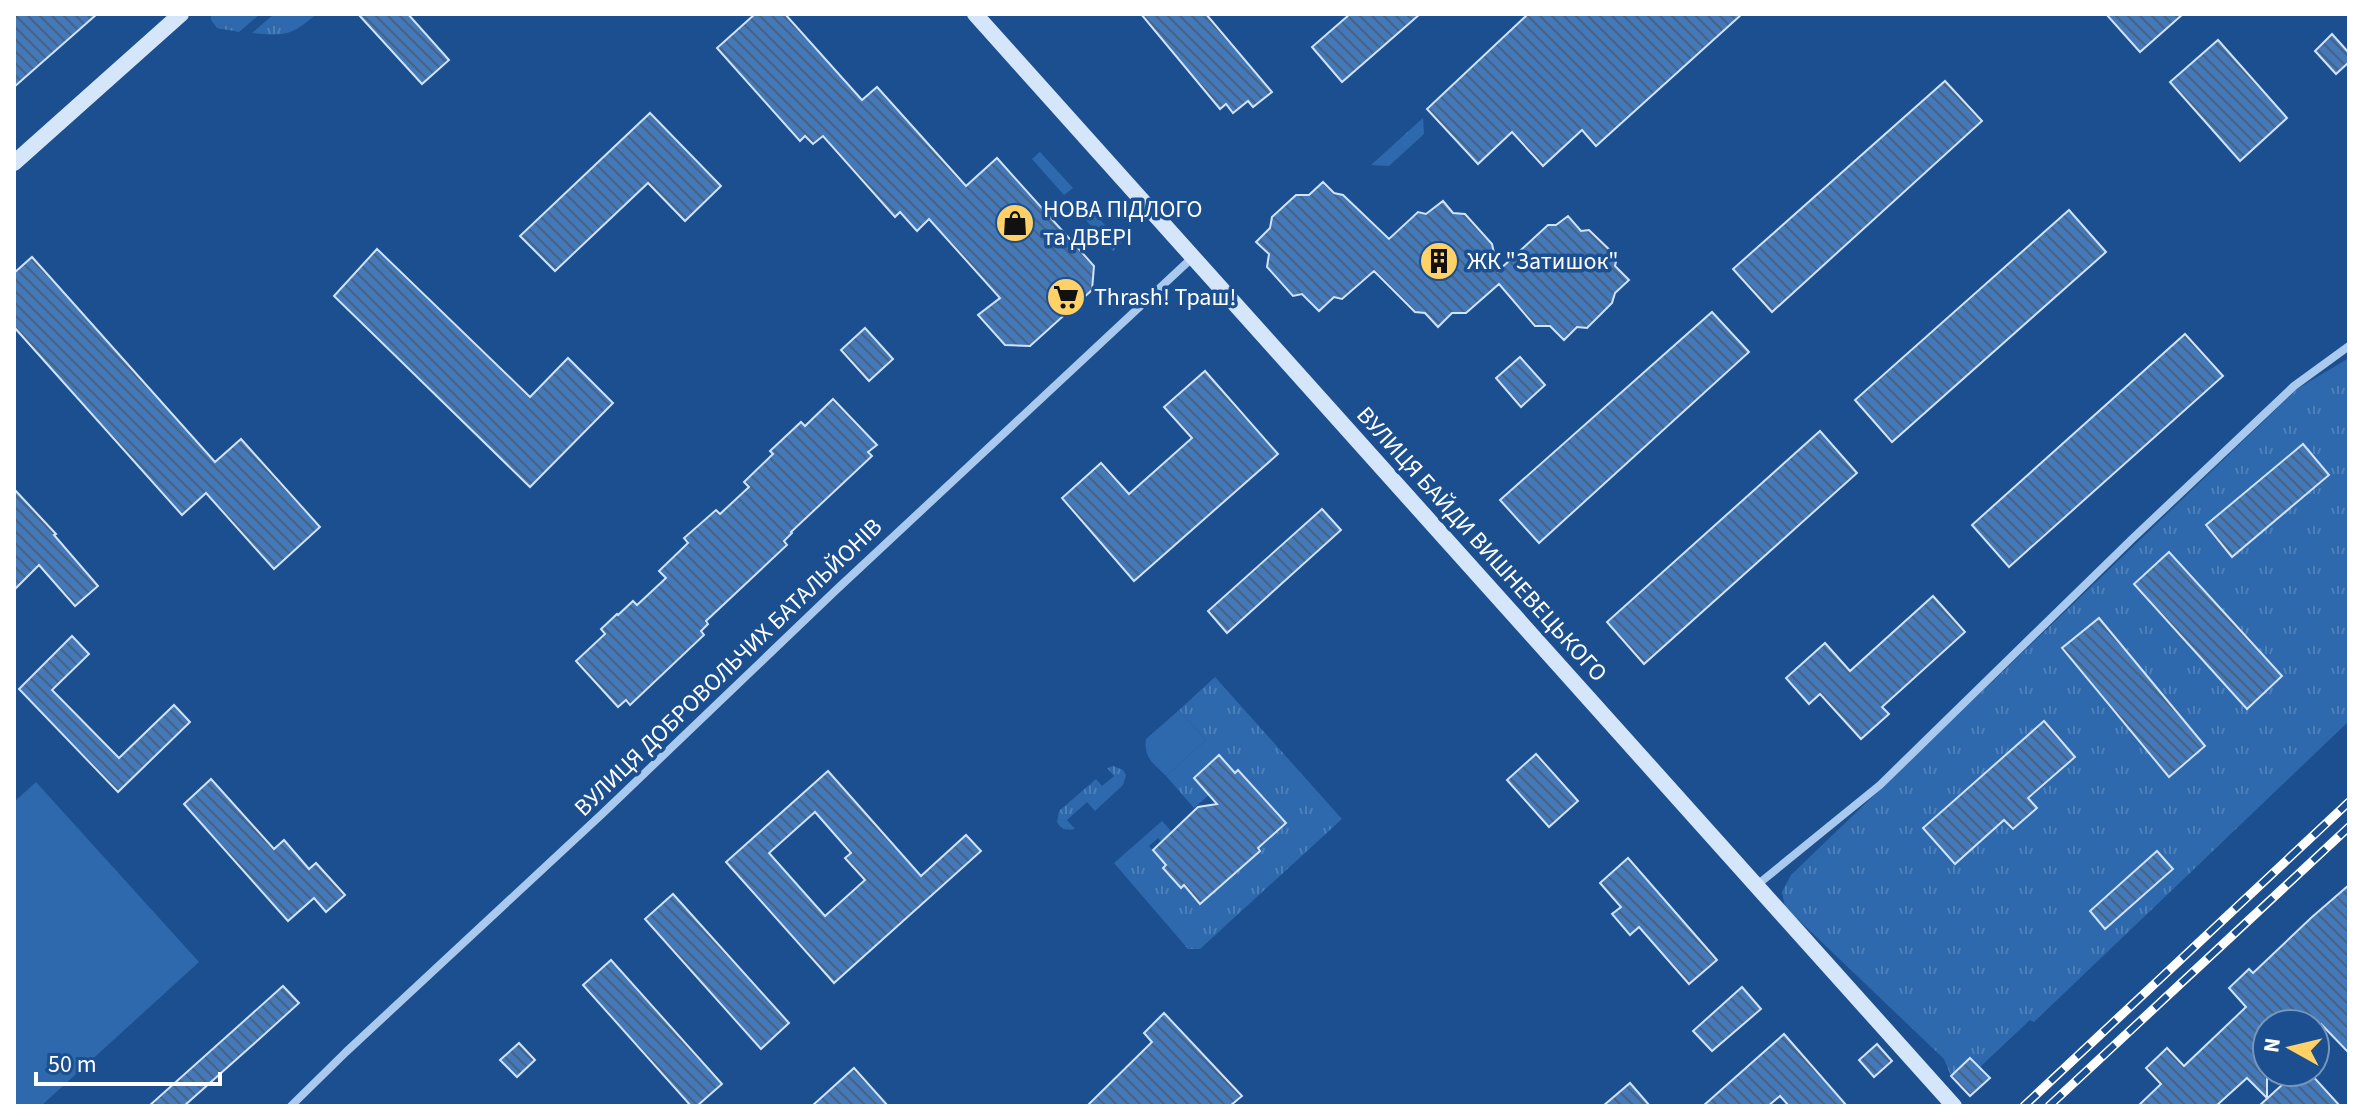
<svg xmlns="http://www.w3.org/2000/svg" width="2363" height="1120" font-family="'Source Sans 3',sans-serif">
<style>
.grass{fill:url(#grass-tufts)}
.park{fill:#2e69ad}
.building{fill:url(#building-back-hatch);stroke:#cfe3fa;stroke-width:2;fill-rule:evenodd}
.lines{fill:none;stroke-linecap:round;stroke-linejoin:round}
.street{stroke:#a9c9ee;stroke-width:8}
.secondary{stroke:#d6e6fa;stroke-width:16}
.rail-casing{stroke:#fff;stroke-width:9}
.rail{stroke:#1b4f8f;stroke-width:6;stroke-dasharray:18;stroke-linecap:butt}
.labels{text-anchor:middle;stroke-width:7;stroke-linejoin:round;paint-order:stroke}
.poi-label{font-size:24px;fill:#fff;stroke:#1b4f8f;text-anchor:start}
.street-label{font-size:24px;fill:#fff;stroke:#1b4f8f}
</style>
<defs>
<pattern id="grass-tufts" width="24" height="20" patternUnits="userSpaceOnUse" patternTransform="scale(2)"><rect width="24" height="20" fill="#2e69ad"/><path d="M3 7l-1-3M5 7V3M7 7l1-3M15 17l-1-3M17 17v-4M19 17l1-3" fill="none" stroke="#4d80b9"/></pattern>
<pattern id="building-back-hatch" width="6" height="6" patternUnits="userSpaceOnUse" patternTransform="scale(2)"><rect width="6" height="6" fill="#4478b7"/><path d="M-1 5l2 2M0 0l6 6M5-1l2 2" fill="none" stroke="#486282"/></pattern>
</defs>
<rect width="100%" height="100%" fill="#1b4f8f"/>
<!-- grass -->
<g class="grass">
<polygon points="211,14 260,14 239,32 217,28 211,20"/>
<path d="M274 14H316C292 36 284 36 252 33Z"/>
<polygon points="1423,118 1424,134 1389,166 1371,165"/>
<polygon points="1040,152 1073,188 1064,195 1032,159"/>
<polygon points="1086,204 1121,243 1113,251 1078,211"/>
<polygon points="2349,358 2349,721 2034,1022 2030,1020 1980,1067 1990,1078 1970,1096 1951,1076 1944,1059 1785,907 1782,892 1791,875 2297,389"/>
<polygon points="1215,677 1342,819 1200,949 1188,949 1114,863 1162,821 1172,832 1161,841 1158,838 1149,846 1166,865 1163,868 1180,888 1184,885 1200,904 1260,851 1258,848 1285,823 1239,771 1235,773 1219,755 1194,778 1209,795 1194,808 1166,776 1206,740 1179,710"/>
<path d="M1113 766 1123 770 1126 775 1123 785 1095 811 1087 802 1067 820 1075 829C1066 831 1061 829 1057 822L1059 811 1096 779 1102 786 1114 776 1107 768Z"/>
</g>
<!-- park -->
<g class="park">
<path d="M1179 710 1206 740 1166 776C1154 764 1143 757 1146 739Z"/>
<polygon points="36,782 199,962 41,1106 14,1106 14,802"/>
</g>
<!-- building -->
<g class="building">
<polygon points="14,14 97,14 14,87"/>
<polygon points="358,14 408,14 449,60 422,84"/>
<polygon points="755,14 785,14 862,100 877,87 966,186 997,158 1094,266 1092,290 1030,346 1005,345 978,315 1000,298 929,219 917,231 900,212 895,217 823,136 813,144 805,136 800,141 717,48"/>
<polygon points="1141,14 1206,14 1272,92 1253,107 1248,101 1233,113 1226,104 1220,109"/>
<polygon points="1350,14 1420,14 1342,82 1312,47"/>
<polygon points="1528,14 1742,14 1596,146 1582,130 1543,166 1512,132 1478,164 1427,109"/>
<polygon points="2106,14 2183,14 2140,52"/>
<polygon points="2332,34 2349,53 2349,62 2336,74 2315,51"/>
<polygon points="2218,40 2287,118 2240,161 2170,82"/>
<polygon points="1945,81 1982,121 1772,312 1733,269"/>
<polygon points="650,113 721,186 685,221 648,183 555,271 520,236"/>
<polygon points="1323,182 1334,193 1343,195 1389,239 1418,212 1426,214 1443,201 1453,213 1465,214 1492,244 1498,271 1548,225 1556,225 1568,216 1581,231 1589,230 1617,257 1615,266 1629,280 1615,293 1612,303 1587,328 1577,327 1564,340 1550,326 1535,326 1499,284 1466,313 1452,313 1438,327 1425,313 1415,312 1374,271 1342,299 1334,297 1319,311 1302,294 1293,296 1267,267 1269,254 1256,242 1270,228 1272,217 1296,195 1309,195"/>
<polygon points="2069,210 2106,252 1892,442 1855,400"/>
<polygon points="377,249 530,397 568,358 613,403 530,487 334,296"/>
<polygon points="32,257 215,462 241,439 320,527 274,569 206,493 182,515 14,327 14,273"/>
<polygon points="1712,312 1749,352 1539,543 1500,500"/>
<polygon points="865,328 893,359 869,381 841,350"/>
<polygon points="2185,334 2223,376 2009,567 1972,525"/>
<polygon points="1520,357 1545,385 1521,407 1496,378"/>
<polygon points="1205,371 1278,454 1134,581 1062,498 1101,463 1129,494 1192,438 1164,407"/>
<polygon points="833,399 877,445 868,452 872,456 791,532 792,533 784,541 787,545 706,621 708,624 701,631 704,635 630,705 626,700 618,707 576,661 605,634 601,629 617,614 618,615 633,601 637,605 666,578 659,571 688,543 684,538 716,510 720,514 749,487 744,482 773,454 770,451 801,422 805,426"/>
<polygon points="1820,431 1857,473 1644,664 1607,622"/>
<polygon points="2303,444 2329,475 2232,557 2206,525"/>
<polygon points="14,489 56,534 54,535 98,586 75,606 39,565 14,590"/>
<polygon points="1322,509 1341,530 1227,633 1208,611"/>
<polygon points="2169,552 2282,676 2247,709 2134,584"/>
<polygon points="1933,596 1965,632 1882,707 1889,714 1861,739 1820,694 1809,704 1786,678 1825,643 1850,671"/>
<polygon points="2099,618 2205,746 2169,777 2062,648"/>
<polygon points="72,636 89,654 52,690 119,758 174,705 190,722 118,792 19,689"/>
<polygon points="2044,721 2075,757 2028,798 2037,808 2013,829 2004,820 1955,864 1923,828"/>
<polygon points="1536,754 1578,801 1549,827 1507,780"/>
<polygon points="1219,755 1235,773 1238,770 1286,823 1258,848 1260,851 1200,904 1184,885 1181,888 1163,868 1166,865 1153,850 1198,807 1217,804 1194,778"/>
<path d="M828 771 921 876 966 835 981 851 834 983 726 862ZM815 812 851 853 845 858 865 880 825 916 769 853Z"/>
<polygon points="211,779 274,849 284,840 309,869 316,863 345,895 326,912 314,898 288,921 184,804"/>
<polygon points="2157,851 2173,869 2105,929 2090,911"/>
<polygon points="1628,858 1717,960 1689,984 1639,927 1630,935 1612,914 1621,907 1600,883"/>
<polygon points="2349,885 2349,1053 2321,1024 2267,1024 2267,1098 2247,1078 2216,1106 2138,1106 2161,1084 2146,1068 2167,1048 2184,1066 2246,1007 2229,988 2249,969 2253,973 2312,917"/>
<polygon points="673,894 789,1023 761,1049 645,919"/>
<polygon points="611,960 722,1084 697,1106 691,1106 583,985"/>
<polygon points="283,986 299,1003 257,1041 184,1106 149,1106"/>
<polygon points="1742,987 1761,1009 1712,1051 1693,1031"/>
<polygon points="1164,1013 1242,1096 1230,1106 1087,1106 1152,1042 1144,1033"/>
<polygon points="1784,1034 1847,1106 1789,1106 1780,1096 1768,1106 1703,1106"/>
<polygon points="519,1043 535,1060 517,1077 500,1060"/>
<polygon points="1877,1044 1892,1061 1874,1077 1859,1060"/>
<polygon points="1970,1058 1990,1078 1970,1096 1951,1076"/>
<polygon points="854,1068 888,1106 812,1106"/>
<polygon points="2296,1072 2309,1072 2340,1106 2259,1106"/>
<polygon points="1630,1083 1650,1106 1603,1106"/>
</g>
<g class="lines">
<!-- street -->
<g class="street">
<polyline points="1757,885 1880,785 2132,539 2294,386 2349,346"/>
<polyline points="291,1106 346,1052 602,814 835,591 1193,257"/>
</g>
<!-- secondary -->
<g class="secondary">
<polyline points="975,14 1954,1106"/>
<polyline points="14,163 181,14"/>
</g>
<!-- rail casing -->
<g class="rail-casing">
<g id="rail">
<polyline points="2024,1106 2349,802"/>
<polyline points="2049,1106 2349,827"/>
</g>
</g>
<!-- rail -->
<use href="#rail" class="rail"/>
</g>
<!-- icons -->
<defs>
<g id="shop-disc" transform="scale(2)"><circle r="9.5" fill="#ffd166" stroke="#1b4f8f"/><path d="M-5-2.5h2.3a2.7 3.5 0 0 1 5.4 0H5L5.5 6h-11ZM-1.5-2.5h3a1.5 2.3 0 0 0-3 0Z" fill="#111"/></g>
<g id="building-disc" transform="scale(2)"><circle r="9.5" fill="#ffd166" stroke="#1b4f8f"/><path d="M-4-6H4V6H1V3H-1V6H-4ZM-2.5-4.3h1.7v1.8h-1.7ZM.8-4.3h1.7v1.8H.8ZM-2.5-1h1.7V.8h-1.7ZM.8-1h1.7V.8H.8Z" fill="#111"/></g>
<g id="supermarket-disc" transform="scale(2)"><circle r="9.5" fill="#ffd166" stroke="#1b4f8f"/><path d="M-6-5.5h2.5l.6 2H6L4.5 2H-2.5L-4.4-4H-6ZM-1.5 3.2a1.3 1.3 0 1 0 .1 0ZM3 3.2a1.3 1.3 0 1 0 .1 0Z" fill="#111"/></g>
</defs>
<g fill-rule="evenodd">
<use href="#shop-disc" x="1015" y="223"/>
<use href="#building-disc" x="1439" y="261"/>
<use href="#supermarket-disc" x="1066" y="297"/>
</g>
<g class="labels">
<!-- poi labels -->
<g class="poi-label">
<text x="1043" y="217">НОВА ПІДЛОГО<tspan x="1043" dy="28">та ДВЕРІ</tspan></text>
<text x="1467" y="269">ЖК "Затишок"</text>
<text x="1094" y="305">Thrash! Траш!</text>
</g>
<!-- street labels -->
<g class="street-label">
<text transform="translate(1482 544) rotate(48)" y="8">ВУЛИЦЯ БАЙДИ ВИШНЕВЕЦЬКОГО</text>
<text transform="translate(728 667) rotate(-44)" y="8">ВУЛИЦЯ ДОБРОВОЛЬЧИХ БАТАЛЬЙОНІВ</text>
</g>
</g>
<!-- border -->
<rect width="2363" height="1120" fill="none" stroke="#ffffff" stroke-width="32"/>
<!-- north arrow -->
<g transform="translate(2291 1048) rotate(278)"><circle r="38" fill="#1b4f8f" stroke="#7695bc" stroke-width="2"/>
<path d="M0-6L14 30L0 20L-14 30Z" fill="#ffd166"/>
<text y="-12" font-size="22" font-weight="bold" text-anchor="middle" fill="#ffffff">N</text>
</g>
<!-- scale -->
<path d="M36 1072v12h184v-12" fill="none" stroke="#ffffff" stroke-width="4"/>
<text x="48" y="1072" font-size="24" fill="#ffffff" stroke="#1b4f8f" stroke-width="6" paint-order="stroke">50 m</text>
</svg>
